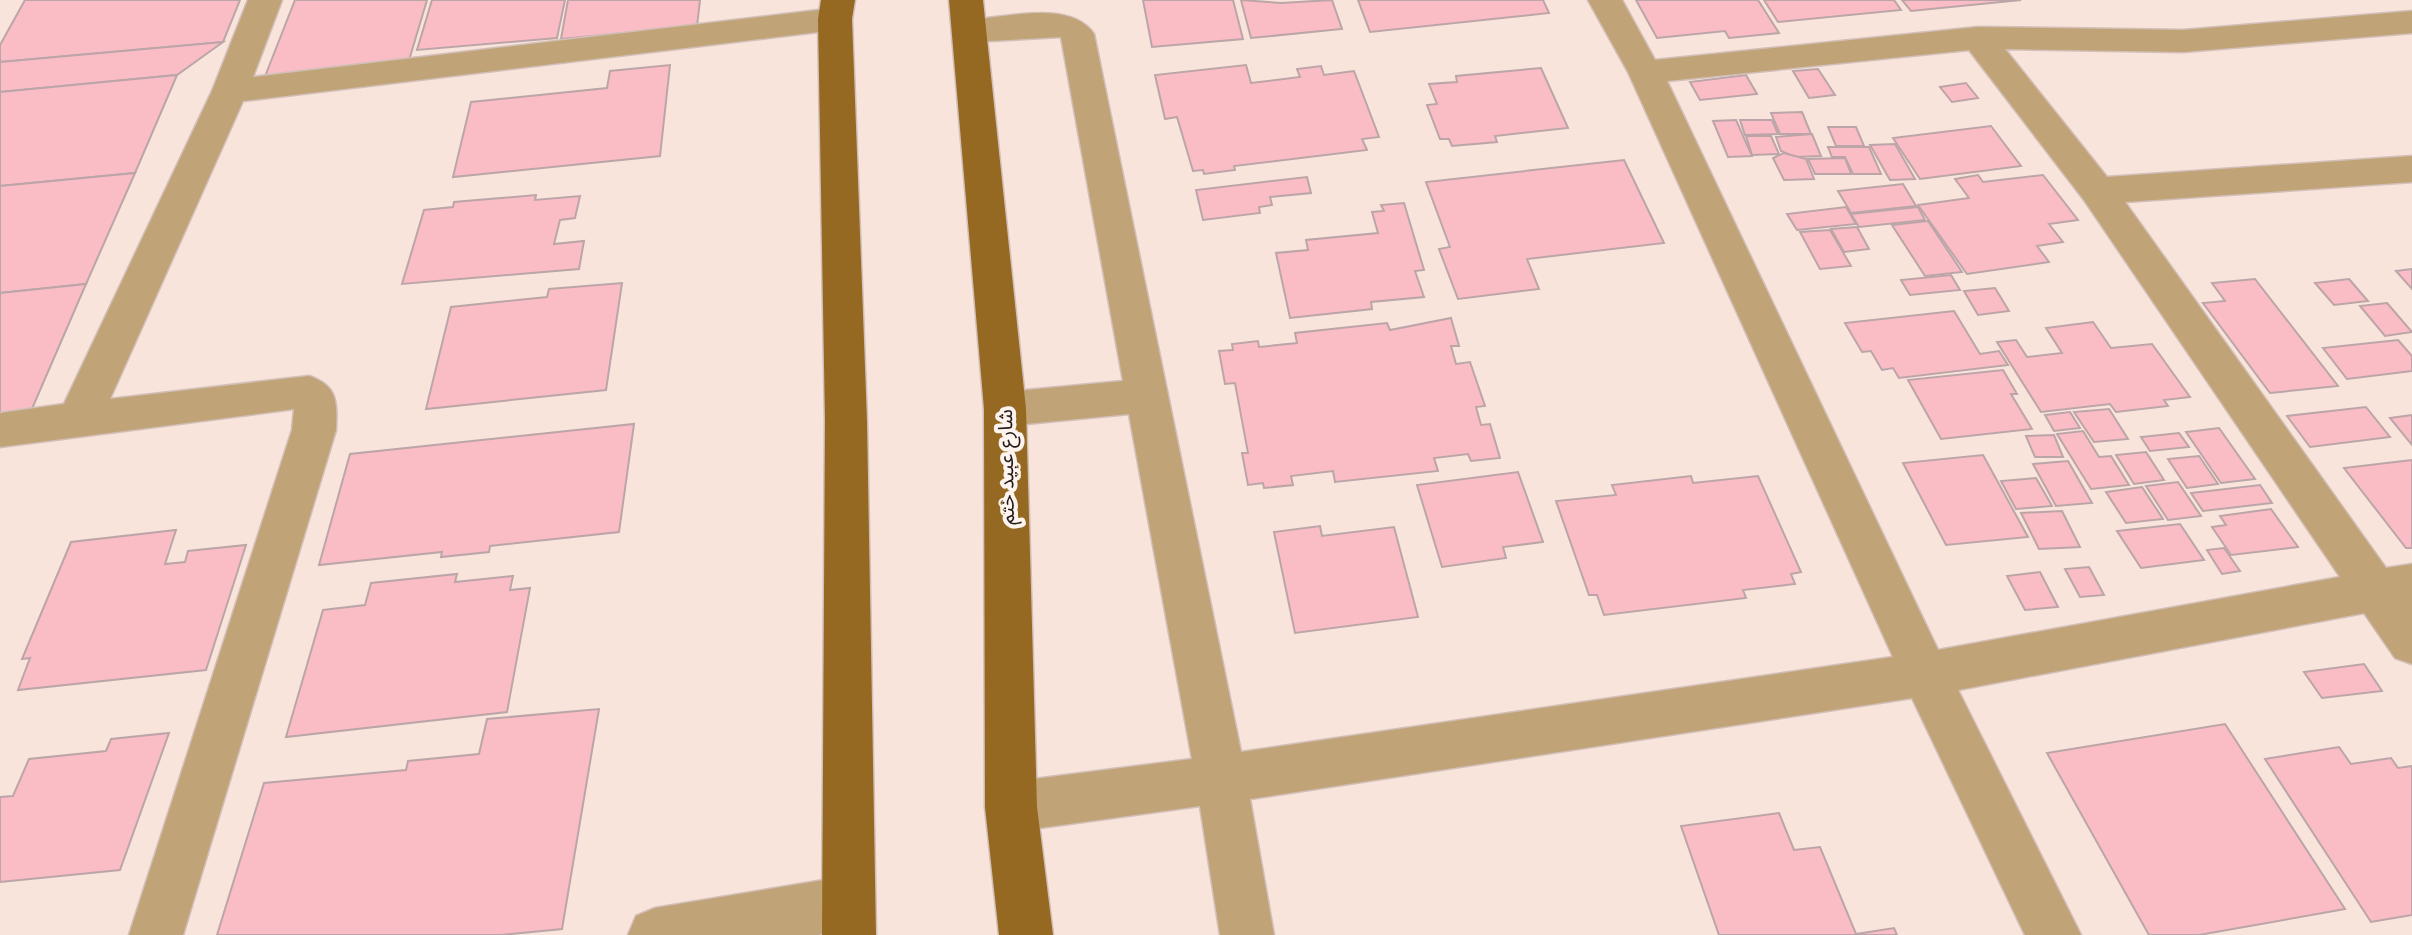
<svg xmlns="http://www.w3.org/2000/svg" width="2412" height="935" font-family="Helvetica,'Noto Sans Arabic',sans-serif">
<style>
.building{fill:#fbbdc5;stroke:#bca5a8;stroke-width:2}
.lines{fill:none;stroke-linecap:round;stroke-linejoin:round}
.minor-casing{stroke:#d2bfb8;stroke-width:3}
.primary-casing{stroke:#d2bfb8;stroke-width:3}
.minor{fill:#c1a378;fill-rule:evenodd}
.primary{fill:#956921;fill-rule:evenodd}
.labels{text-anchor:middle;stroke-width:8;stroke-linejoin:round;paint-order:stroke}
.street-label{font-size:20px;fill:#211916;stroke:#fdf4f0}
</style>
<rect width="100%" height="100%" fill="#f9e4db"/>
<!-- building -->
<g class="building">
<polygon points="25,0 240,0 223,42 0,62 0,45"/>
<polygon points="295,0 427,0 407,67 264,79"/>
<polygon points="432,0 565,0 557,38 417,50"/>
<polygon points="568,0 700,0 697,26 561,39"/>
<polygon points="1143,0 1233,0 1243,39 1152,47"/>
<polygon points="1241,0 1281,3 1332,0 1342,29 1251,38"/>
<polygon points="1358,0 1543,0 1549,13 1370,32"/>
<polygon points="1636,0 1758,0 1779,33 1729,38 1725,31 1657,38"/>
<polygon points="1764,0 1894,0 1901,10 1778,22"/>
<polygon points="1902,0 2021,0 1911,11"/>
<polygon points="223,42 177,75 0,92 0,62"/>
<polygon points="670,65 660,156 453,177 471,102 607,88 610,71"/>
<polygon points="1246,65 1251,83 1300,77 1297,69 1321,66 1324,75 1354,71 1379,137 1362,139 1367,150 1234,166 1235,170 1204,174 1203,170 1193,171 1177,117 1165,119 1155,75"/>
<polygon points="1541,68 1568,128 1495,136 1497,142 1452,146 1449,139 1440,139 1427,105 1437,104 1429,84 1457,82 1456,76"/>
<polygon points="1818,69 1835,95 1809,98 1793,71"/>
<polygon points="177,75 135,173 0,186 0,92"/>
<polygon points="1746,75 1757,94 1700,100 1690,82"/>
<polygon points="1966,83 1978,98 1952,102 1940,87"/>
<polygon points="1802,112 1811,134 1780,134 1771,113"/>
<polygon points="1736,120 1752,156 1728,157 1713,121"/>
<polygon points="1740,120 1772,120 1778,134 1745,135"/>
<polygon points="1991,126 2021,166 1920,179 1893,138"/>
<polygon points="1828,127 1856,127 1864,146 1836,146"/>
<polygon points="1812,134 1821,156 1795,157 1781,151 1776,137"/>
<polygon points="1746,136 1771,136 1779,154 1752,155"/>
<polygon points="1895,144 1915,179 1890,180 1870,145"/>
<polygon points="1828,147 1869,147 1881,174 1853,174 1845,157 1832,157"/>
<polygon points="1784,153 1806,159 1814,179 1784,180 1773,158"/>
<polygon points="1845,158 1851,174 1815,174 1808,159"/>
<polygon points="1624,160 1664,243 1527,259 1539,289 1458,299 1439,249 1450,247 1426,182"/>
<polygon points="135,173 86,284 0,293 0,186"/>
<polygon points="1978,175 1983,182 2043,175 2078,220 2049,224 2063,242 2037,246 2049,262 1967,274 1918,205 1969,198 1955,179"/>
<polygon points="1307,177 1311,193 1270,197 1272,205 1259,207 1260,213 1203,220 1196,190"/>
<polygon points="1903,184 1916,206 1851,213 1838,191"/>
<polygon points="536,195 535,200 580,196 575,218 560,220 554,244 584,241 579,269 402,284 424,210 453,207 454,202"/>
<polygon points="1404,203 1424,270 1415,271 1424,297 1371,302 1372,309 1290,318 1276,253 1308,250 1306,240 1378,233 1372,212 1384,211 1381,205"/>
<polygon points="1846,207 1856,224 1797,230 1787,214"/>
<polygon points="1918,207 1925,220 1859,227 1851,214"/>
<polygon points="1928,221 1962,272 1925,276 1892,225"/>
<polygon points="1857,227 1869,249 1844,252 1831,229"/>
<polygon points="1830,230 1851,266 1820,269 1800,232"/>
<polygon points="2412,269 2412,289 2396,271"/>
<polygon points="1951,275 1960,290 1910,295 1901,280"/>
<polygon points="2255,279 2338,386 2270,393 2203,303 2225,301 2212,283"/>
<polygon points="2349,279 2368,301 2334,305 2315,283"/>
<polygon points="622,283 606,390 426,409 451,307 547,297 549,289"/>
<polygon points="86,284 31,411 0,414 0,293"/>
<polygon points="1995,288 2009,311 1978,315 1964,291"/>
<polygon points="2387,303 2412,332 2385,336 2360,306"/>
<polygon points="1954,311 1980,354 1999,351 2008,365 1899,378 1893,368 1882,370 1871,351 1862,352 1845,323"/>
<polygon points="1451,318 1459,346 1451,346 1456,364 1470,362 1485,406 1476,407 1481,425 1490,424 1500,458 1471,461 1468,454 1434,458 1438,471 1335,482 1333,471 1291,476 1293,485 1264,488 1263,483 1248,485 1242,453 1248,453 1235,383 1225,384 1219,351 1233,350 1232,344 1258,341 1259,347 1297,343 1295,333 1387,323 1390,330"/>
<polygon points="2093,322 2111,348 2152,344 2190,397 2164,400 2168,406 2116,412 2110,404 2041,412 1997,342 2016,340 2027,357 2062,353 2046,328"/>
<polygon points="2398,340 2412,356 2412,371 2347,379 2323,348"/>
<polygon points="2003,370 2017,394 2011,394 2032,429 1941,439 1908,380"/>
<polygon points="2366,407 2390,437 2310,447 2287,416"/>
<polygon points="2109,409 2128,439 2094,442 2074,412"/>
<polygon points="2070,412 2080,428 2054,431 2045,415"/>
<polygon points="2412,415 2412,445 2390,418"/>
<polygon points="634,424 619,532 490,546 489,552 441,557 442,552 319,565 350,454"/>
<polygon points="2219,428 2255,479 2221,483 2186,432"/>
<polygon points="2083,431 2099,457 2111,456 2129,485 2091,489 2057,434"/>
<polygon points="2179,433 2189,447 2150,451 2141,437"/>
<polygon points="2054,435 2063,457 2035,457 2026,436"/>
<polygon points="2146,452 2164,480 2134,484 2116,455"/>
<polygon points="1983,455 2028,537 1946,545 1903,463"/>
<polygon points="2199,456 2218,484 2187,488 2168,459"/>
<polygon points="2412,460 2412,548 2406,548 2344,468"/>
<polygon points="2068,461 2092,503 2056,506 2033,464"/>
<polygon points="1518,472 1543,542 1503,547 1506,558 1442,567 1417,485"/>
<polygon points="1691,476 1693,483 1758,476 1801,572 1791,574 1795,584 1743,590 1746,598 1604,615 1597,595 1589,595 1556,501 1616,495 1612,485"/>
<polygon points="2036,478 2052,506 2016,509 2001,481"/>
<polygon points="2178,482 2201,516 2168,520 2146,486"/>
<polygon points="2260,485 2272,503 2203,511 2191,493"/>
<polygon points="2142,487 2163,519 2126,523 2106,492"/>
<polygon points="2271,509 2298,547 2231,555 2212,527 2226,525 2220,516"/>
<polygon points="2062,511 2080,547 2039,549 2021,513"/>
<polygon points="2180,524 2204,560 2141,568 2117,531"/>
<polygon points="1320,526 1322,536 1394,527 1418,617 1295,633 1274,532"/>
<polygon points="176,530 165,564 185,562 188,551 246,545 206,670 18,690 30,658 22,659 71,542"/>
<polygon points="2224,548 2240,571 2222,574 2207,550"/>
<polygon points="2089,567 2104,595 2080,597 2065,569"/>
<polygon points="2040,572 2058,607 2025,610 2007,576"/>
<polygon points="457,574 455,582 513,576 510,590 530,588 507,712 286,737 323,610 365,605 371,583"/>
<polygon points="2364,664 2382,691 2322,698 2304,672"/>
<polygon points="599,709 562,929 501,935 217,935 264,783 406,770 408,761 479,754 487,719"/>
<polygon points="2225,724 2345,909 2199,935 2149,935 2047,753"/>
<polygon points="169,733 120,870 0,882 0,797 13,796 29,759 106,751 111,739"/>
<polygon points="2339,747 2351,764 2391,758 2398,768 2412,766 2412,915 2371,922 2265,759"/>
<polygon points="1779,813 1794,850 1820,847 1856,934 1894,928 1897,935 1719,935 1681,826"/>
</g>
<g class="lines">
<!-- minor casing -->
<g class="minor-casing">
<g id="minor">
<path d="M248 0H282L253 77 835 8 847 11 852 19 847 27 835 30 243 101 110 399 309 376C338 386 337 402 336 430L183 935H129L292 430 294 409 0 447V413L64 404 212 91Z"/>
<path d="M1588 0H1622L1655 60 1978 27 2183 30 2412 11V33L2183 52 2005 49 2107 177 2412 156V182L2125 202 2386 568 2412 564V664L2395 658 2364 613 1958 690 2081 935H2025L1912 698 1250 799 1274 935H1220L1200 806 1011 832 993 825 985 807 993 789 1011 782 1192 759 1129 414 1005 426 990 421 984 409 990 397 1005 392 1123 381 1061 37 971 42 959 39 954 31 959 23 971 20C1007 17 1071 0 1094 34L1241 752 1893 657 1628 72ZM1969 50 2084 200 2340 577 1938 650 1667 81Z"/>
<polygon points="848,876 867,884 875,903 867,922 818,935 628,935 636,916 655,908"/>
</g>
</g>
<!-- primary casing -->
<g class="primary-casing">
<g id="primary">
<polygon points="821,0 855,0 852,19 867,421 876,935 822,935 825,421 818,19"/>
<polygon points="949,0 983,0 1026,409 1037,807 1053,935 999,935 985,807 984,409"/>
</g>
</g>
<!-- minor -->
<use href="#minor" class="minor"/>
<!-- primary -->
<use href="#primary" class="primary"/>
</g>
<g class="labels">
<!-- street labels -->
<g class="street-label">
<text transform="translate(1006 467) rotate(-91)" y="7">شارع عبيد ختم</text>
</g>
</g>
</svg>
